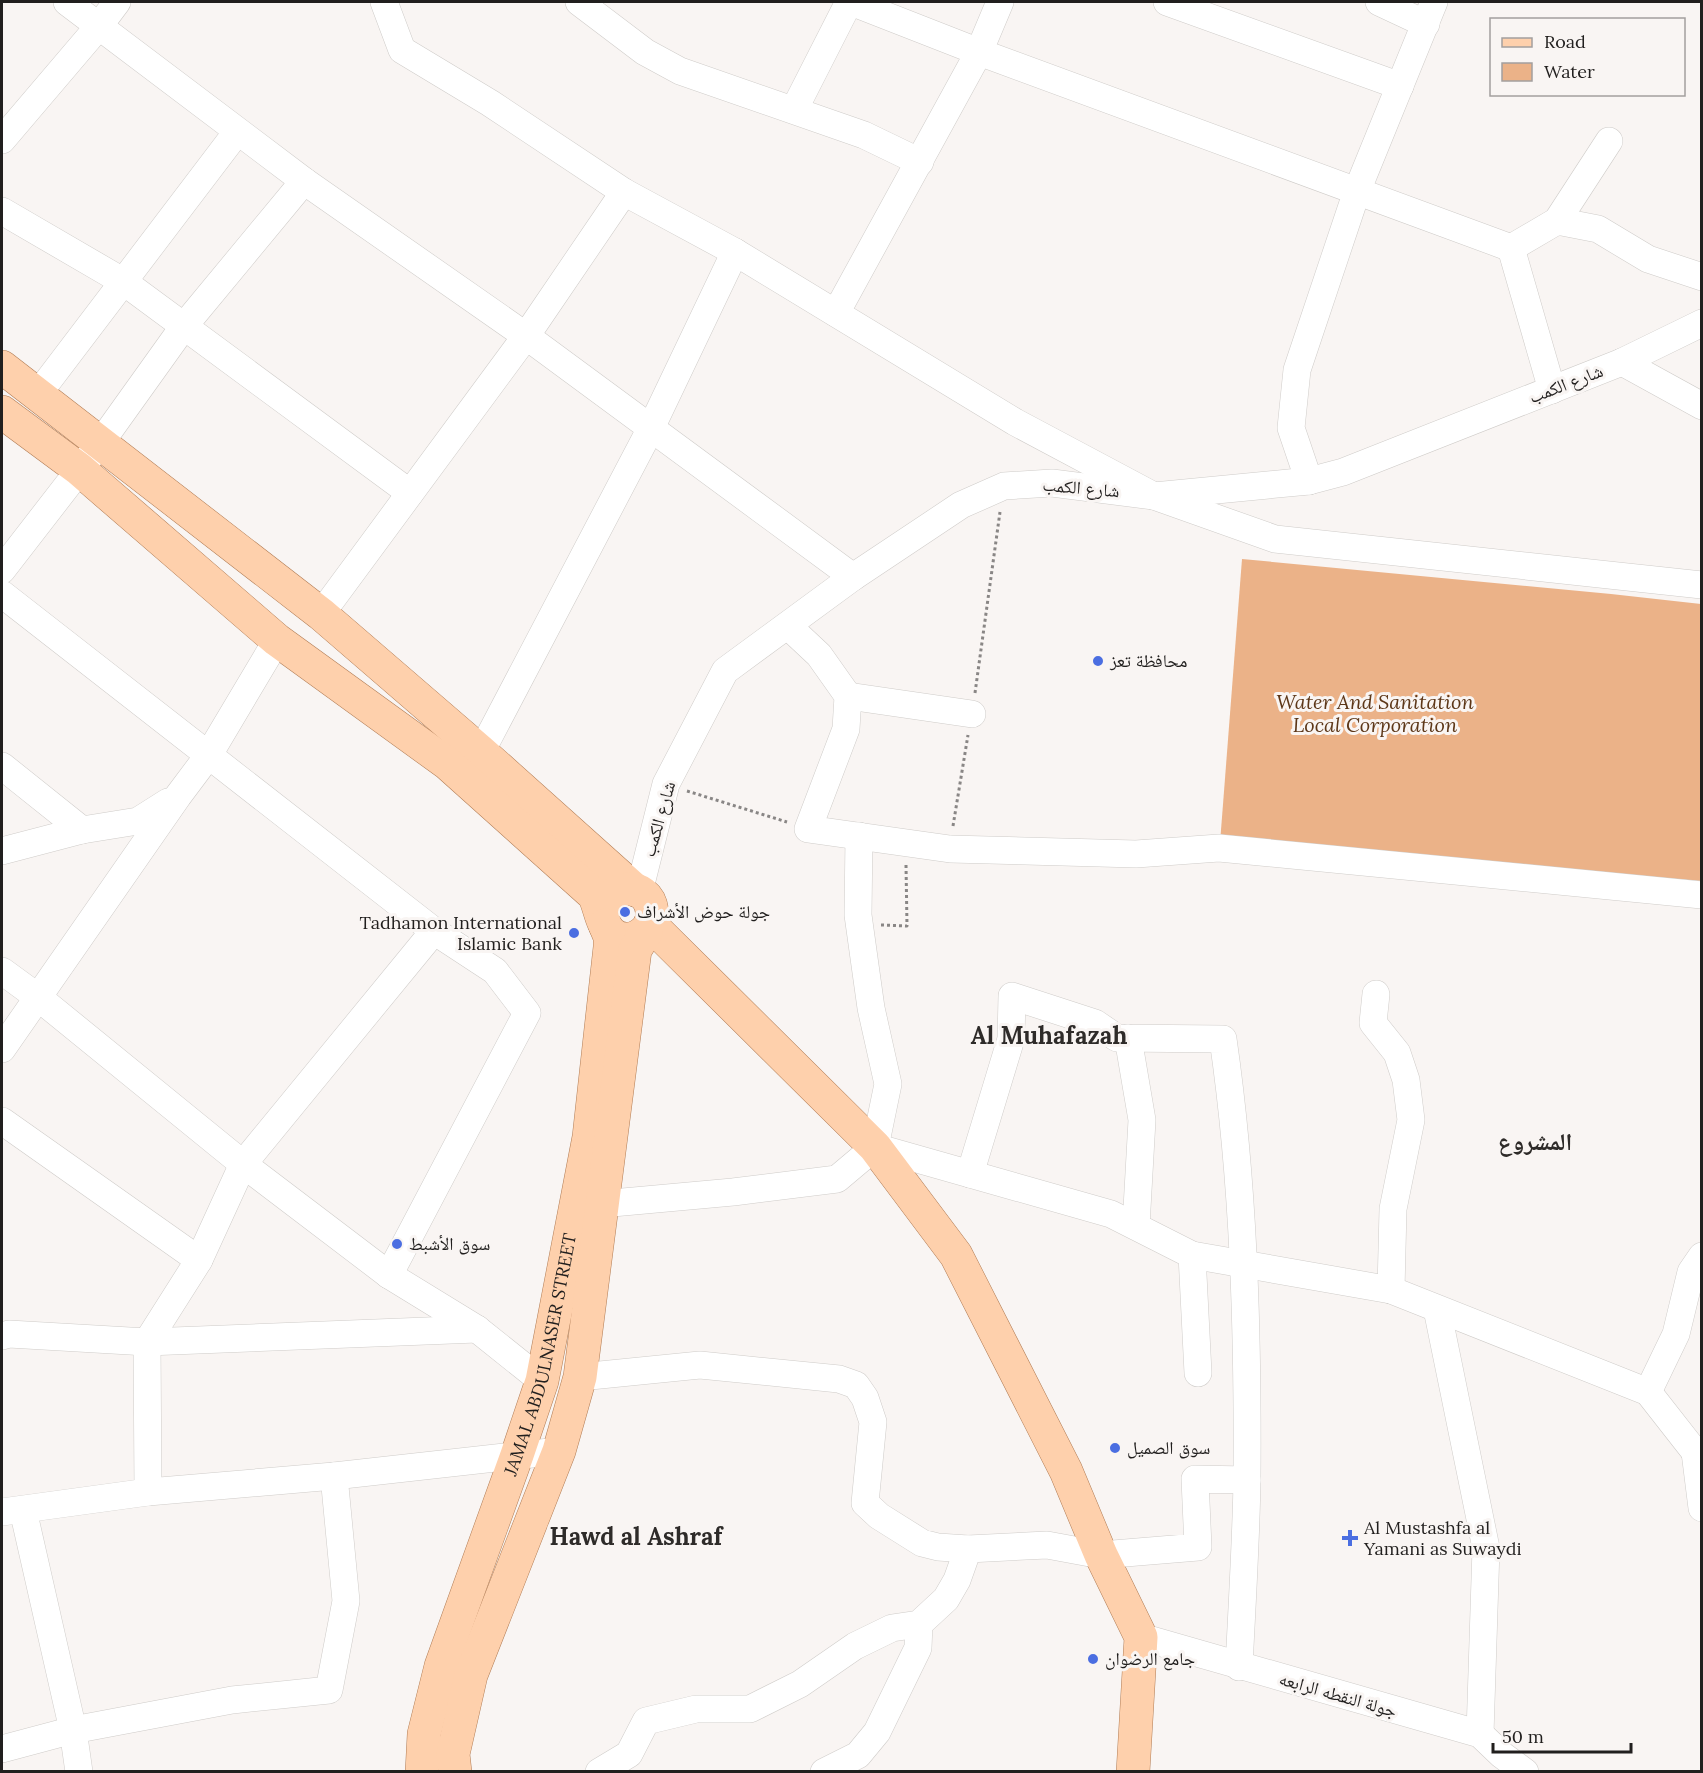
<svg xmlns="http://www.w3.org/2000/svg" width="1703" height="1773" font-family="Lora,'Noto Naskh Arabic',serif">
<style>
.water{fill:#ebb288}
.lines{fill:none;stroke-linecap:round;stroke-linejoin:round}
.minor-casing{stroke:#cfccc9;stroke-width:28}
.major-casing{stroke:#b17d56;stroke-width:34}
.path{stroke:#898685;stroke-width:3;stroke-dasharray:3 3;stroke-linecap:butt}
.minor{stroke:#fff;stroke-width:27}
.major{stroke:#fed0ac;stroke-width:33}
.poi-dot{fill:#4b6ee1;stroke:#f9f5f3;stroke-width:2}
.labels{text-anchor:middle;stroke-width:6;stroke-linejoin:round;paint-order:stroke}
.street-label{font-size:18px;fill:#211f1e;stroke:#f9f5f3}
.poi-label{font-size:18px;fill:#211f1e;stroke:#f9f5f3;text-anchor:start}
.water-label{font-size:20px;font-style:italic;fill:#5d3718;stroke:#f9f5f3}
.district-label{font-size:24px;font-weight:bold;fill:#2e2b29;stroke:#f9f5f3}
</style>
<rect width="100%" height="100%" fill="#f9f5f3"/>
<!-- water -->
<polygon class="water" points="1242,559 1611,594 1701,604 1701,881 1220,843"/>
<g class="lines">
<!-- minor casing -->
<g class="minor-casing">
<g id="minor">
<polyline points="67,2 304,181 526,336 853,577"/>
<polyline points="384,2 402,50 490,103 624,192 735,252 1015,422 1154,496 1275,539 1702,585"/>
<polyline points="579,2 645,52 680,71 864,135 920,162"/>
<polyline points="851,2 979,52 1511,248 1552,390"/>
<polyline points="1167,2 1400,86"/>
<polyline points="1379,2 1426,24"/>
<polyline points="794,110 849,2"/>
<polyline points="2,140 99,26 117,2"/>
<polyline points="2,211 124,282 410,493"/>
<polyline points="1557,221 1609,141"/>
<polyline points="1511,248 1557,221 1598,229 1648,259 1702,277"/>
<polyline points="836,313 979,52 1000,2"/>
<polyline points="1622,362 1702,406"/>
<polyline points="38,394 237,132"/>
<polyline points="1309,481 1291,428 1297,370 1357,191 1434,2"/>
<polyline points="2,570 101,442 184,326 304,181"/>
<polyline points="2,594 434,931 495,971 527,1013 389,1275"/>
<polyline points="321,614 526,336 624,192"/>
<polyline points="788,626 819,655 848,696 846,729 808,829 950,849 1136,854 1219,848 1702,895"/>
<polyline points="848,696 972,714"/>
<polyline points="481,752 651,428 735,252"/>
<polyline points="2,766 82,830"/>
<polyline points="2,851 82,830 138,821 168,802"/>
<polyline points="639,892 666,784 725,671 853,577 961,505 1004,486 1052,483 1154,496 1309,481 1343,472 1622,362 1702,323"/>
<polyline points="2,971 39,998 243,1164 389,1275 477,1329 542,1381"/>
<polyline points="1376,994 1373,1023 1397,1053 1406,1080 1411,1120 1393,1209 1391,1290"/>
<polyline points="1128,1038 1142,1120 1136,1226"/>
<polyline points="2,1049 178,796 208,756 277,640"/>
<polyline points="2,1121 199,1260"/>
<polyline points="875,1147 1111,1214 1192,1255 1391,1290 1648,1392 1695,1452 1702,1457"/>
<path d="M970 1174 1011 1039 1012 996 1095 1023 1117 1038 1223 1039C1244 1184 1248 1333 1247 1480 1246 1542 1242 1605 1239 1667"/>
<polyline points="601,1204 733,1192 837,1179 875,1147 888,1084 871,1008 858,915 859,836"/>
<polyline points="1192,1255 1198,1373"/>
<polyline points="1437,1309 1486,1548 1480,1734"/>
<polyline points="2,1336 9,1334 147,1342 477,1329"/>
<polyline points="580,1377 700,1365 839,1379 856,1385 865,1398 873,1422 865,1503 879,1516 922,1543 938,1547 968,1549 1047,1545 1101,1555 1198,1547 1195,1479 1247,1480"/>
<polyline points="1648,1392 1676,1334 1691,1272 1702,1256"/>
<polyline points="1695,1452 1702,1508"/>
<polyline points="148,1492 147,1342 199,1260 243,1164 434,931"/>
<polyline points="23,1510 73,1730 79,1772"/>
<polyline points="2,1512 148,1492 334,1476 559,1451"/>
<polyline points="1141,1637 1480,1734 1502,1755 1525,1772"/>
<polyline points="2,1749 73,1730 232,1700 329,1690 346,1601 334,1476"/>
<polyline points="599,1772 629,1754 646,1721 696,1709 750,1709 800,1684 855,1646 892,1628 919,1624 946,1599 957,1580 968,1549"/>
<polyline points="824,1772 858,1755 877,1732 918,1648 919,1624"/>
</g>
</g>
<!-- major casing -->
<g class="major-casing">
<g id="major">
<polyline points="2,367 321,614 481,752 635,890"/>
<path d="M2 412 79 469 277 640 448 764 594 895C600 907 601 924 611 933 627 948 655 933 652 911 648 879 604 883 603 917"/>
<polyline points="650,924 875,1147 956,1255 1066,1471 1101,1555 1141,1637 1133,1772"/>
<path id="s1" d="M422 1772 424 1734 441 1666 517 1455 542 1381 589 1137 610 947V937L605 925"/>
<polyline points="455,1772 453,1754 471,1675 559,1451 580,1377 635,950 646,932"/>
</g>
</g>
<!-- path -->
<g class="path">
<polyline points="975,693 1000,512"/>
<polyline points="687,791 787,822"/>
<polyline points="953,826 968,735"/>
<polyline points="881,925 907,926 906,865"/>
</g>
<!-- minor -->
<use href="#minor" class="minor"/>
<!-- major -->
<use href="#major" class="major"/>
</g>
<!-- markers -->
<g class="poi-dot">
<circle cx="1098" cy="661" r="6"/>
<circle cx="625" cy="912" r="6"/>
<circle cx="574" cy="933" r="6"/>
<circle cx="397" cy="1244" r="6"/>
<circle cx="1115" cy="1448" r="6"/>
<path d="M1347 1529h6v6h6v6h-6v6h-6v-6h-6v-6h6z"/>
<circle cx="1093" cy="1659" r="6"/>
</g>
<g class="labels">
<!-- street labels -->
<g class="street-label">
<text transform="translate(1566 384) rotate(-21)" y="6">شارع الكمب</text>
<text transform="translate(1081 488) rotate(5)" y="6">شارع الكمب</text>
<text transform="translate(659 819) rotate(-74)" y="6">شارع الكمب</text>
<text dy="6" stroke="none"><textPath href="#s1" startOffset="436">JAMAL ABDULNASER STREET</textPath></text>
<text transform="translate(1338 1695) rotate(16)" y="6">جولة النقطه الرابعه</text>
</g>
<!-- poi labels -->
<g class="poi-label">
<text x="1110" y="667">محافظة تعز</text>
<text x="637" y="918">جولة حوض الأشراف</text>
<text x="562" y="929" text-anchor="end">Tadhamon International<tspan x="562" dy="21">Islamic Bank</tspan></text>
<text x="409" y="1250">سوق الأشبط</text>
<text x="1127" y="1454">سوق الصميل</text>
<text x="1364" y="1534">Al Mustashfa al<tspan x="1364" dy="21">Yamani as Suwaydi</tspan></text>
<text x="1105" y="1665">جامع الرضوان</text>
</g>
<!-- water labels -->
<g class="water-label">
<text x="1375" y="709">Water And Sanitation<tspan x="1375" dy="23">Local Corporation</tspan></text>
</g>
<!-- district labels -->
<g class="district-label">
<text x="1049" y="1044">Al Muhafazah</text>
<text x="1535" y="1150">المشروع</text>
<text x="636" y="1545">Hawd al Ashraf</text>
</g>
</g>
<!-- border -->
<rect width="1703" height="1773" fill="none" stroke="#211f1e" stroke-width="6"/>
<!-- legend -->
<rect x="1490" y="18" width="195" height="78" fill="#f9f5f3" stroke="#a39f9e" stroke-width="1.5"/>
<rect x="1502" y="38" width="30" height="9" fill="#fed0ac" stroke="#a39f9e" stroke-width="1.5"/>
<text x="1544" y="48" font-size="18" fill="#211f1e">Road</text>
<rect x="1502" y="63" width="30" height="18" fill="#ebb288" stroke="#a39f9e" stroke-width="1.5"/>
<text x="1544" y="78" font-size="18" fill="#211f1e">Water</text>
<!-- scale -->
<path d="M1493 1743v9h138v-9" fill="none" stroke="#211f1e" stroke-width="3"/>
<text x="1502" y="1743" font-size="18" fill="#211f1e" stroke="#f9f5f3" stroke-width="4.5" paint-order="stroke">50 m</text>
</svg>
